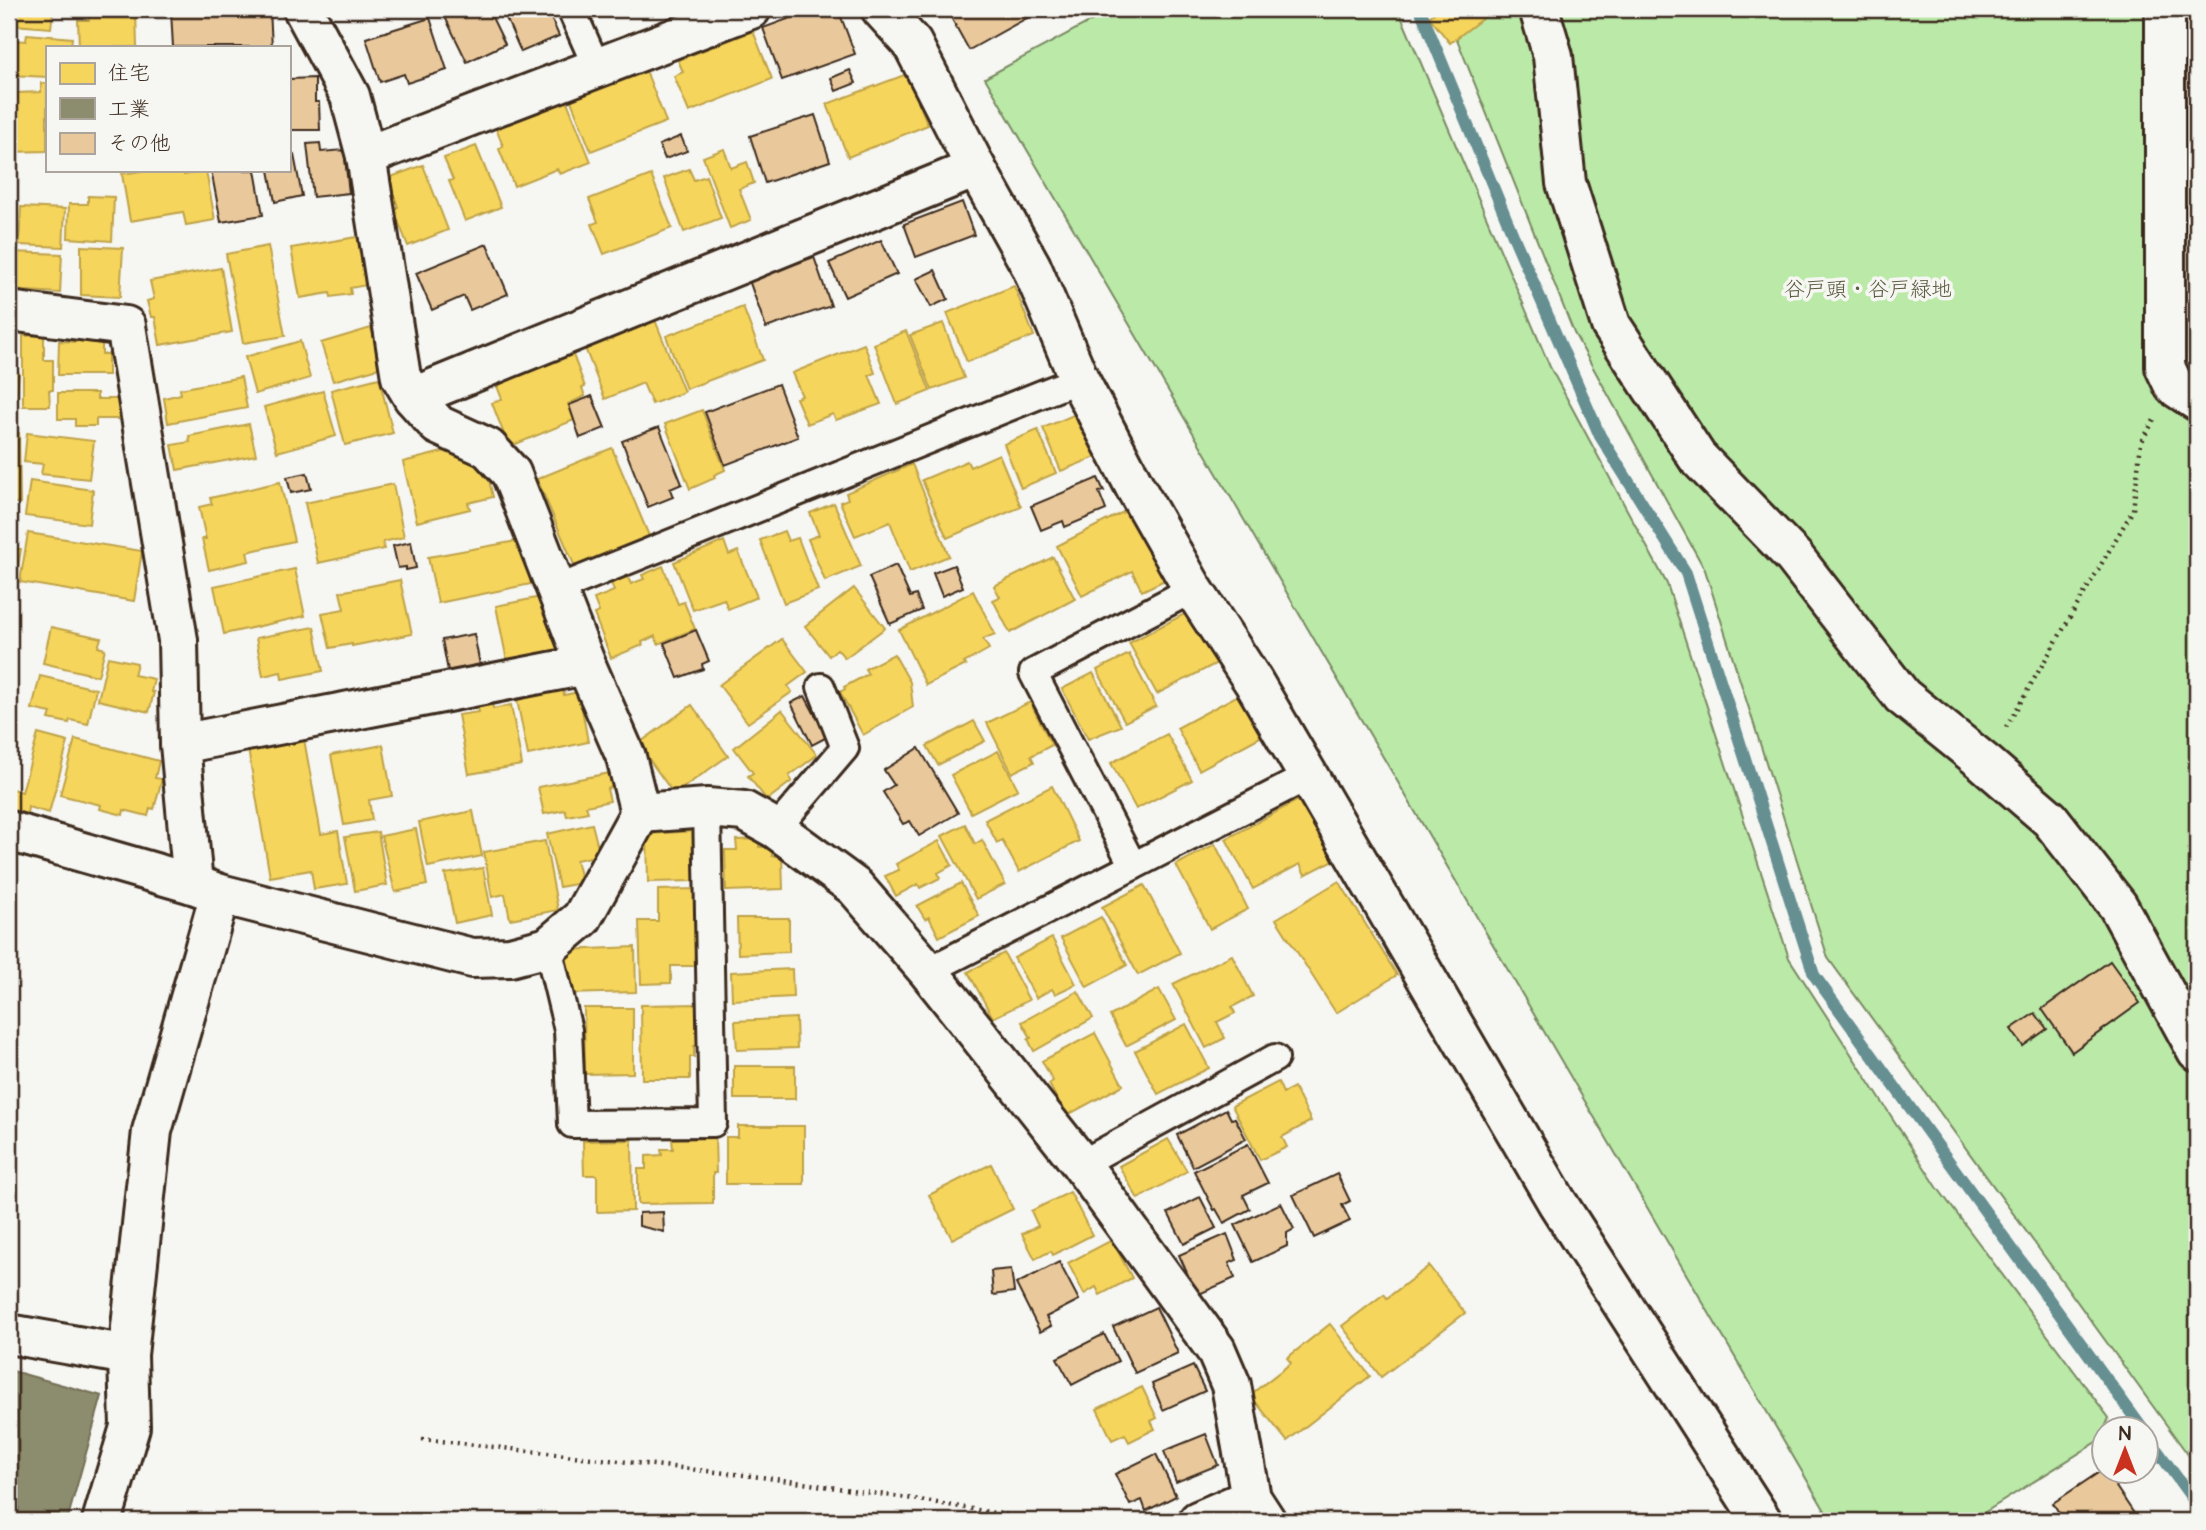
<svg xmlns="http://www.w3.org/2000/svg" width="2206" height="1530" font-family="'Architects Daughter','Klee One',sans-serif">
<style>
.built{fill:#f2e8d8}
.green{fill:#bae9a8;stroke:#7a8a63;stroke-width:2}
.homes{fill:#f6d55c;stroke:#bea249;stroke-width:2}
.industry{fill:#8c8c6e;stroke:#746f56;stroke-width:2}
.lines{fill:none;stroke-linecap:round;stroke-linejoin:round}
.stream{stroke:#668f92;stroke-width:12}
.building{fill:#e9c89b;stroke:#3b2a1e;stroke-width:2}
.lane-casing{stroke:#3b2a1e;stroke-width:32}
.street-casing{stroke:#3b2a1e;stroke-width:44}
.secondary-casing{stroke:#3b2a1e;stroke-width:44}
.path{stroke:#3b2a1e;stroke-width:4.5;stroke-dasharray:2 5;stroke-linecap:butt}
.lane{stroke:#f6f6f2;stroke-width:26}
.street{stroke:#f6f6f2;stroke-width:38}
.secondary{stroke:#f6f6f2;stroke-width:38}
.labels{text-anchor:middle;stroke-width:7;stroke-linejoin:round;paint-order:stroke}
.park-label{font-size:21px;fill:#5b5a40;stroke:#f6f6f2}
</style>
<rect width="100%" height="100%" fill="#f6f6f2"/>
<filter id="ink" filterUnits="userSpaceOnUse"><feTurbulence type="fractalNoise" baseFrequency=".0143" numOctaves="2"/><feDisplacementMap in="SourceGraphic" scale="14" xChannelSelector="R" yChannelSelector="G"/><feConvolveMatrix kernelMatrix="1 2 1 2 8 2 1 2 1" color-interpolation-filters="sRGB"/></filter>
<g filter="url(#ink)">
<!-- built -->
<polygon class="built" points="2185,9 2197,9 2197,366 2187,355"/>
<!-- green -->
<g class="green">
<polygon points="1084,9 1398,9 1550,367 1667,584 1789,958 1937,1187 2109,1418 2100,1440 1971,1521 1831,1521 985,78 1093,20"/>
<polygon points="1445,9 2146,9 2147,355 2197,413 2197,1467 1828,958 1705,570 1574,333"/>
</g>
<!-- homes -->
<g class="homes">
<polygon points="15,9 68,9 68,12 53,11 51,28 14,25"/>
<polygon points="89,9 136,9 137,47 79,47 78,20 89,20"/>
<polygon points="593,9 620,9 597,18"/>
<polygon points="1431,9 1495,9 1450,43 1429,17 1434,13"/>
<polygon points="753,31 772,79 689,112 674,76 683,72 678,60"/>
<polygon points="27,34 72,38 71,47 47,47 47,77 11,75 14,40 26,41"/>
<polygon points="645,68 666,122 591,151 570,98"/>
<polygon points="907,74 928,125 848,157 827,104"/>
<polygon points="41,83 47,83 47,151 9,152 9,99 17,99 17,93 41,92"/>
<polygon points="566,99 591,162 560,174 557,169 514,186 499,149 503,146 495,126"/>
<polygon points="476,146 501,207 465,221 449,181 453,180 444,158"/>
<polygon points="724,149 731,168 747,162 754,183 739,189 751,220 730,228 703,157"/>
<polygon points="423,165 448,230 408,246 393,208 398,207 388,178"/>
<polygon points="689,169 694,180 706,176 721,218 684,232 664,178"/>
<polygon points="147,170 183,170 184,175 206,171 215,220 186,225 183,212 130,221 122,174"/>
<polygon points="651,175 672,228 604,254 592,224 598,222 589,199"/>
<polygon points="88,196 114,197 112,241 68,238 69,204 88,204"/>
<polygon points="21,207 65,209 63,247 19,245"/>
<polygon points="363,236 372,284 350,288 351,294 331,297 330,293 300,298 291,248"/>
<polygon points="81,246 123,248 120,297 81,295"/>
<polygon points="268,246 285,336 243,343 226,254"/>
<polygon points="12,252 62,254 60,293 9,290"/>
<polygon points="221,268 232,332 160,345 155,317 151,317 147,301 154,299 150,281"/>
<polygon points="1014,286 1034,336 967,362 947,313"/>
<polygon points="743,307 763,360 686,389 666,336"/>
<polygon points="653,315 684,392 652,404 643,383 605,399 583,343"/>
<polygon points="943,323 964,378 932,390 910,335"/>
<polygon points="371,328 382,367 333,381 321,343"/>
<polygon points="906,331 930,391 897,404 874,344"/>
<polygon points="44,335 44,360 53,360 53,390 49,390 50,406 23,406 23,336"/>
<polygon points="76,337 102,337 102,354 108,354 108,375 58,375 59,341 76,342"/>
<polygon points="300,341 310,378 255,394 245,357"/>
<polygon points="864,344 875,373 869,375 881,404 836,420 833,414 807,424 796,398 802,396 792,373"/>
<polygon points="572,352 585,387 582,388 585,396 568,404 574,420 509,447 492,403 502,399 495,381"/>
<polygon points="9,354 15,354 13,372 19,373 15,412 9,412"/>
<polygon points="241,377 247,408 168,423 164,398 181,394 180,389"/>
<polygon points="379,378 393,433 345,445 331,390"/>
<polygon points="323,391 336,436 277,452 264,407"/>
<polygon points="58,393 97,393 97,399 120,399 120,419 96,419 96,426 75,426 75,419 58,419"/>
<polygon points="702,410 725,470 714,475 715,478 690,489 665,424"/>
<polygon points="1078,413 1096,457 1061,471 1043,428"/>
<polygon points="249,424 256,455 177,470 172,445 190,442 189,436"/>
<polygon points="1038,430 1056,473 1021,488 1004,444"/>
<polygon points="9,433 19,433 20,503 9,503"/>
<polygon points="27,433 94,441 89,479 41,474 43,464 24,462"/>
<polygon points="612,448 649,536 575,567 537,479"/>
<polygon points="454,449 486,468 493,497 468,503 470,509 417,522 403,462"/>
<polygon points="999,454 1021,507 947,538 922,480 967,461 970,467"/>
<polygon points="912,464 949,556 910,572 890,522 855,536 840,502 848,499 846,493"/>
<polygon points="30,481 93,490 89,524 25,516"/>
<polygon points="280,482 294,541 247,552 249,561 209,570 202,539 206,539 199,507 212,504 210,498"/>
<polygon points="393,484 404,537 383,542 384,549 318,563 305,503"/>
<polygon points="834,503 861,566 825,581 808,539 819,535 810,513"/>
<polygon points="1127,510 1171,577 1142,591 1132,571 1082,596 1057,546"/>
<polygon points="9,525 17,527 13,548 21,549 14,591 9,590"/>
<polygon points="784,531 788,541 798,538 818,590 784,603 760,540"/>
<polygon points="28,533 142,551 134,601 20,582"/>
<polygon points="522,540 531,584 438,603 428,557"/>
<polygon points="724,541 729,555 738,551 757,597 728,609 724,599 693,610 674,562"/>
<polygon points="1053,557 1075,599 1010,633 993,600 1000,597 994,586"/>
<polygon points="663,566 678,604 684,602 695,629 658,644 655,636 642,642 643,645 611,658 594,614 599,612 594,599 614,591 611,582 627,576 631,584 644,579 642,575"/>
<polygon points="295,569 305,616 224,634 214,586"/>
<polygon points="400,580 412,634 352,646 352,644 330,648 322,613 344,609 340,592"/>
<polygon points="854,588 885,628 845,658 837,649 829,656 805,626"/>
<polygon points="973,591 995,634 983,639 989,649 964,663 966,665 926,685 899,630"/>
<polygon points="546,596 565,649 507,661 496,606"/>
<polygon points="1192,610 1219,662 1157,694 1129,643"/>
<polygon points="51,627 101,638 98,647 105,649 98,676 43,663"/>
<polygon points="314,627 323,671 282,679 281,672 263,676 256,638"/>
<polygon points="782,639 807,672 788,686 792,692 748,723 719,685"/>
<polygon points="894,654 910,682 913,707 863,735 840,692 845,689 844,687 868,674 865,669"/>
<polygon points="1129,654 1156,706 1125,722 1097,670"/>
<polygon points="108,657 137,663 134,675 154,679 151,692 154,692 149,712 98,700"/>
<polygon points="1093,673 1121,726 1088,739 1062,689"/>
<polygon points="40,676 96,689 88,724 70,720 69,723 49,719 51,713 32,709"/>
<polygon points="563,690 564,695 579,692 588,742 528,755 517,700"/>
<polygon points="1240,694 1262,736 1199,770 1177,728"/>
<polygon points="492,702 493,709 511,705 522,765 469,774 458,715 479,712 477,705"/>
<polygon points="1030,702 1052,745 1031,756 1034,762 1012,773 987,723"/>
<polygon points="692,705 728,756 674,794 638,744"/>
<polygon points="782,710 817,755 789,776 792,781 767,800 748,776 753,773 734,748"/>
<polygon points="974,721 985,741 938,765 927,746"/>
<polygon points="38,734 68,742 49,813 28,807 27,814 9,809 9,800 12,789 22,792"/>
<polygon points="1167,734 1192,780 1136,809 1111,763"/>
<polygon points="75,739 159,761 155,778 162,779 154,809 150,808 148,816 124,810 123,815 100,809 101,805 60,795"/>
<polygon points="304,739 321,834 338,831 347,884 314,889 311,870 270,877 248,749"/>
<polygon points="383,745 392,796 369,800 372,820 344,825 331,755"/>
<polygon points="998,751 1018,789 971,813 951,775"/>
<polygon points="610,773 613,787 607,789 610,801 586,806 588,812 567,816 565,810 544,814 538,787"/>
<polygon points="1052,786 1079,841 1019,872 1002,840 997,843 985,820"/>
<polygon points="1302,798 1336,859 1305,875 1300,864 1253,889 1226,839"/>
<polygon points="473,811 482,856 428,867 419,822"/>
<polygon points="592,824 600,855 576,860 582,883 559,887 547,834"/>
<polygon points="965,824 975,844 982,840 1005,884 976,899 942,836"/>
<polygon points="416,829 427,885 395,892 381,836"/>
<polygon points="695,831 697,881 648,882 647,834"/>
<polygon points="378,832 387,885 355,891 345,837"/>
<polygon points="759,839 759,847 772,847 772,856 782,856 783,889 726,891 725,850 737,850 736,840"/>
<polygon points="545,841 558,910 510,919 505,894 492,897 484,852"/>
<polygon points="939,841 952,865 938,873 940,878 920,888 918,884 896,896 885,876 899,870 896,864"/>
<polygon points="1215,844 1248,909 1210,929 1176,865"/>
<polygon points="483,868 492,915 455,923 445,874"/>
<polygon points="1339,881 1397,975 1336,1013 1276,919"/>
<polygon points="961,883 979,916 939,937 929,917 925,919 917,906"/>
<polygon points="1144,885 1180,953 1138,975 1102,907"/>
<polygon points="696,889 698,957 695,958 696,966 671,966 671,983 641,984 639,921 658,921 658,890"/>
<polygon points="1101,917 1127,965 1087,987 1061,938"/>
<polygon points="737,918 789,918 789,952 738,954"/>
<polygon points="1052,938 1076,984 1055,994 1052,989 1036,998 1014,958"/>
<polygon points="635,947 636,992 568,994 566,950"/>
<polygon points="1004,953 1029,1000 993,1018 968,972"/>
<polygon points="1232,955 1253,996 1232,1007 1235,1013 1217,1022 1225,1038 1206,1048 1173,984"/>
<polygon points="792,969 793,997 732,1000 731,972"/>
<polygon points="1159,989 1176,1020 1126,1046 1110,1016"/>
<polygon points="1078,991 1093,1018 1034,1051 1028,1039 1031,1038 1022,1022"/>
<polygon points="700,1004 700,1046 694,1046 694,1057 690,1057 690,1079 642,1079 641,1005"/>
<polygon points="584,1008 633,1008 633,1073 585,1074"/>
<polygon points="796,1018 797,1048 737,1050 735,1021"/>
<polygon points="1186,1024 1209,1068 1158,1094 1135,1051"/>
<polygon points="1095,1033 1123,1085 1066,1116 1049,1084 1053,1081 1042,1061"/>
<rect x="734" y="1066" width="61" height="33"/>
<polygon points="1278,1082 1283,1093 1294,1087 1311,1121 1282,1137 1287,1147 1260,1160 1232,1106"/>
<polygon points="738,1126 804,1126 804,1184 726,1184 726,1137 738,1137"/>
<polygon points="715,1138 716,1173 713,1173 713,1203 638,1204 638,1169 646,1169 646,1156 662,1155 661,1149 673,1149 672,1139"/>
<polygon points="1168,1139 1187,1171 1138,1199 1119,1166"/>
<polygon points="632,1140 633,1211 597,1212 597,1175 584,1175 583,1141"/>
<polygon points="991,1164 1013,1209 952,1239 929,1195"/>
<polygon points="1070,1192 1092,1235 1053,1255 1051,1251 1035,1259 1022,1234 1038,1226 1031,1211"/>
<polygon points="1112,1240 1132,1278 1100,1295 1096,1287 1084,1294 1068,1263"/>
<polygon points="1429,1266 1465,1313 1381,1377 1342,1326 1384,1294 1387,1298"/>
<polygon points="1330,1324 1370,1376 1287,1441 1250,1395 1291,1363 1287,1358"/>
<polygon points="1142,1387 1157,1418 1151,1421 1155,1429 1129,1442 1125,1434 1112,1440 1097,1409"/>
</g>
<!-- industry -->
<polygon class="industry" points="9,1370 102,1396 67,1521 9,1521"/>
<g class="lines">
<!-- stream -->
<g class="stream">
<polyline points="1420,9 1515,240 1600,436 1686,573 1814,975 2142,1428"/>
<polyline points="2146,1435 2197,1505"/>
</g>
</g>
<!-- building -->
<g class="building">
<polygon points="229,9 270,9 272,47 173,47 171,11"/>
<polygon points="456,9 488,9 505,44 467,62 444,15"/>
<polygon points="508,9 547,9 559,36 521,52 503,11"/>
<polygon points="815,9 838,9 855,54 782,80 763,28"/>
<polygon points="954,9 1043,9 969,50 948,12"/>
<polygon points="430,18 447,70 407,83 404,74 380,82 366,38"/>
<polygon points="850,70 856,83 836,91 831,78"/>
<polygon points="315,78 315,102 319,102 320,130 289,130 289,79"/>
<polygon points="815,115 830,161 765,183 750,136"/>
<polygon points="681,136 687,151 665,159 659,145"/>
<polygon points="320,143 321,152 344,150 349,193 313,197 307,144"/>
<polygon points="294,155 302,196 275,202 269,170 289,170 289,156"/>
<polygon points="211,170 255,170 263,215 221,222"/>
<polygon points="962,202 974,235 916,257 904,224"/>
<polygon points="881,240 897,274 845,297 829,263"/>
<polygon points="487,244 508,294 470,310 464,296 432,310 416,273"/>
<polygon points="814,257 831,306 766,328 749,280"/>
<polygon points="935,270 948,299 931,307 916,279"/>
<polygon points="778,384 798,437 725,465 705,412"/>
<polygon points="592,396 605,428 580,438 569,405"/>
<polygon points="659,427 682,484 670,489 673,497 648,507 622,441"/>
<polygon points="307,473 311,489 291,493 287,477"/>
<polygon points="1098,478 1104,491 1099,492 1106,510 1065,527 1063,521 1041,530 1031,506"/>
<polygon points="411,542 416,568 406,570 406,567 398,568 393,546"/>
<polygon points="896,565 910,597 916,595 922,610 890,624 869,577"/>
<polygon points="954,565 963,587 942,596 933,573"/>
<polygon points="696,630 709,661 702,664 703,669 678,678 664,643"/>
<polygon points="474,634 480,665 448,671 442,640"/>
<polygon points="805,696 827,737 812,745 791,703"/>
<polygon points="919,748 958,813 919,836 910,821 903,824 883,792 894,785 884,770"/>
<polygon points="2110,961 2140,1003 2072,1052 2042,1009"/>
<polygon points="2035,1013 2047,1029 2023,1046 2011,1029"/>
<polygon points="1226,1109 1231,1119 1235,1118 1246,1139 1193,1167 1177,1135"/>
<polygon points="1248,1144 1268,1183 1243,1195 1250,1209 1224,1223 1216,1209 1214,1210 1194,1171"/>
<polygon points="1337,1174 1350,1201 1342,1205 1350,1221 1314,1238 1293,1195"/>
<polygon points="1200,1197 1216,1228 1184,1244 1168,1213"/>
<polygon points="1281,1203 1294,1229 1287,1233 1287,1246 1253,1262 1235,1225"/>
<polygon points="663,1212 664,1232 639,1226 639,1213"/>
<polygon points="1227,1234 1237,1260 1229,1263 1235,1278 1197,1295 1179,1255"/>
<polygon points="1059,1262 1079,1300 1046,1317 1051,1326 1040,1332 1016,1284"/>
<polygon points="1011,1269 1014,1292 993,1295 991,1271"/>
<polygon points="1156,1307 1178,1353 1135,1373 1113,1327"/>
<polygon points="1104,1334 1118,1361 1072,1385 1057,1358"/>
<polygon points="1193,1366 1205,1391 1163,1410 1152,1384"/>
<polygon points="1206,1434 1218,1465 1176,1482 1164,1451"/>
<polygon points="1156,1454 1176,1496 1146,1511 1142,1500 1130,1505 1115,1474"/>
<polygon points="2104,1469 2139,1521 2064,1521 2053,1503"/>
</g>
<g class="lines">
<!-- lane casing -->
<g class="lane-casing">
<g id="lane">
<polyline points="571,9 597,68"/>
<polyline points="557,589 1079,379"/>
<polyline points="776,829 845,748 821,687"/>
<polyline points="1133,866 1033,673 1193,589"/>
<polyline points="548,947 568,1030 572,1124 713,1123 707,808"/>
<polyline points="928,971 1307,777"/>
<polyline points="1081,1164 1275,1058"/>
</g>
</g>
<!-- street casing -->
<g class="street-casing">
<g id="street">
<polyline points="303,9 350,96 366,156 401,377 413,397 438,425 488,448 511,473 586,665 626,757 640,813 707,808 744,811 776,829 855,887 928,971 1081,1164 1216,1350 1231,1385 1251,1498 1266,1521"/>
<polyline points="881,9 912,43 976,168 1031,266 1079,379 1135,487 1193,589 1253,681 1557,1202 1762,1521"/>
<polyline points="1539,9 1553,56 1566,183 1611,325 1697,457 1794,557 1902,696 1985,763 2050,819 2118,906 2197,1051"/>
<polyline points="366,156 751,9"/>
<polyline points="9,311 126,326 178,640 180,744 193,884"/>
<polyline points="413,397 976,168"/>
<polyline points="180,744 586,665"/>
<polyline points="9,831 193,884 220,894 472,958 510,957 548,947 582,918 640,813"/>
<polyline points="9,1334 128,1355"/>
<polyline points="102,1521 130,1427 128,1355 152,1131 220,894"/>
<polyline points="1198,1521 1251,1498"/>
</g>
</g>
<!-- secondary casing -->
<g class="secondary-casing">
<polyline id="secondary" points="2165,9 2165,367 2174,386 2197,401"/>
</g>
<!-- path -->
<g class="path">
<polyline points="2006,727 2133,510 2141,443 2154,420"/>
<polyline points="422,1439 761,1477 914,1499 1041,1521"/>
</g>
<!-- lane -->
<use href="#lane" class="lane"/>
<!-- street -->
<use href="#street" class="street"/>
<!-- secondary -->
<use href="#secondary" class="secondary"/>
</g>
</g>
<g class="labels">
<!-- park labels -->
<g class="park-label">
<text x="1868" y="296">谷戸頭・谷戸緑地</text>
</g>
</g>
<!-- margin -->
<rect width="2206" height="1530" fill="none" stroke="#f6f6f2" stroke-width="35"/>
<rect x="18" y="18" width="2171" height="1495" fill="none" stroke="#3b2a1e" stroke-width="2.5" filter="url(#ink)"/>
<!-- legend -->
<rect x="46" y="46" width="245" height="126" fill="#f6f6f2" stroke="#aba49d" stroke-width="2"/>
<rect x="60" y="63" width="35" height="21" fill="#f6d55c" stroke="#aba49d" stroke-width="2"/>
<text x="108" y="80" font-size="21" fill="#3b2a1e">住宅</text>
<rect x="60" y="98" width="35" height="21" fill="#8c8c6e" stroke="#aba49d" stroke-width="2"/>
<text x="108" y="116" font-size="21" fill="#3b2a1e">工業</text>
<rect x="60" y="133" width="35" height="21" fill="#e9c89b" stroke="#aba49d" stroke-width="2"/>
<text x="108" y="150" font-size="21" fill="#3b2a1e">その他</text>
<!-- north arrow -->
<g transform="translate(2125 1450)"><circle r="33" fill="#f6f6f2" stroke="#aba49d" stroke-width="2"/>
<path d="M0-5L12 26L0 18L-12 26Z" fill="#c8321e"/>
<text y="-10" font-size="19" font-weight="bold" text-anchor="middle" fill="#3b2a1e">N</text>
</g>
</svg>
